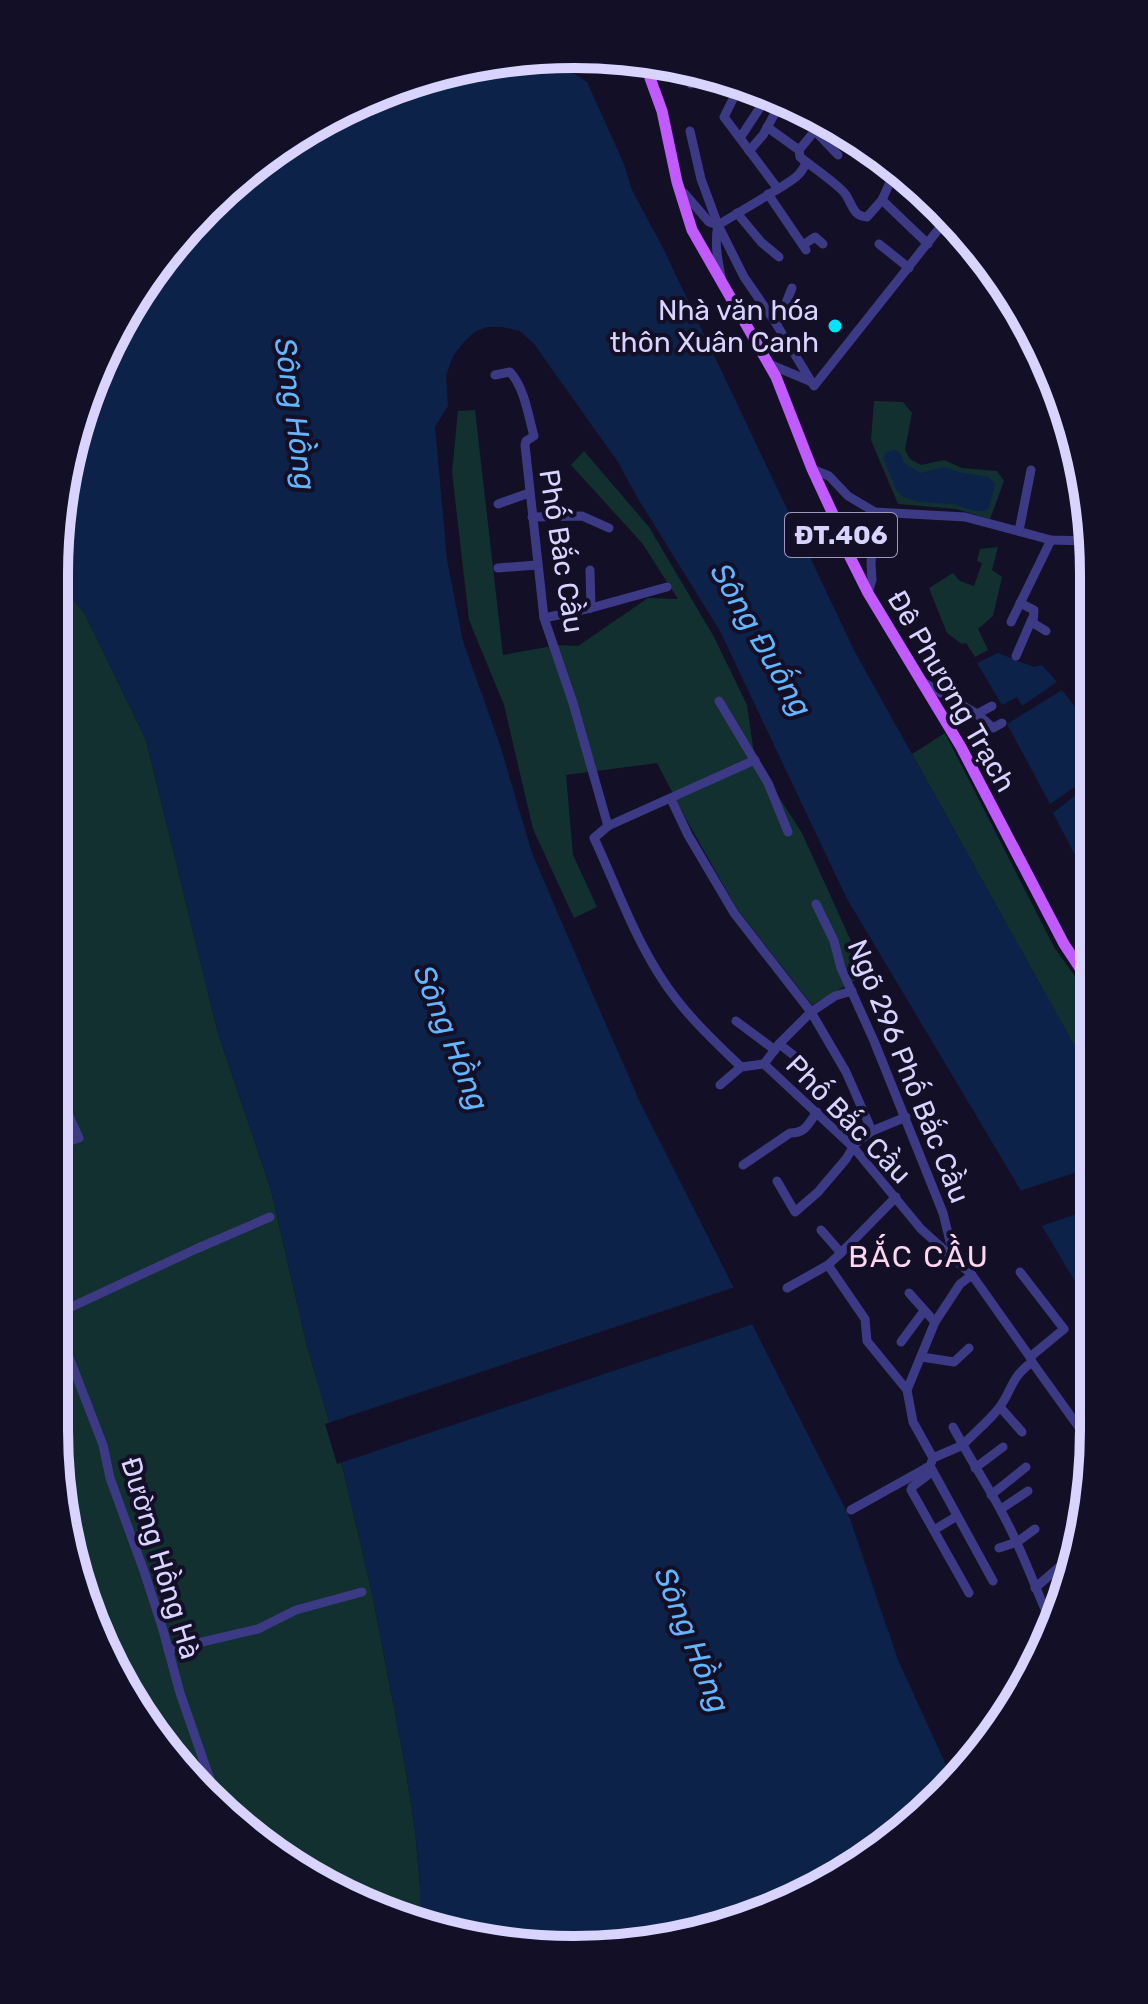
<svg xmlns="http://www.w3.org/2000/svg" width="1148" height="2004" font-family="Rubik,sans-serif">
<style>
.green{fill:#12302f}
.water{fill:#0c2248}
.pier{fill:#130f26}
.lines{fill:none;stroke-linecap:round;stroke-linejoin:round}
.minor{stroke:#3d3a85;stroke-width:9}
.major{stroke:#c25bff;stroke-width:11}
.poi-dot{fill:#00e5ff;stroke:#130f26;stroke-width:3}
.labels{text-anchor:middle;stroke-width:8;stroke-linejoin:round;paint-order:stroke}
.shield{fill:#130f26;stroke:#9e99be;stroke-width:2}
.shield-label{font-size:26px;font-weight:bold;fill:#d9d4ff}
.poi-label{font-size:28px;fill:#d9d4ff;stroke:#130f26;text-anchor:end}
.street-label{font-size:28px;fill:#d9d4ff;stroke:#130f26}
.water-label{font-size:30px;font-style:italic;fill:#62b6ff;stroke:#130f26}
.neighbourhood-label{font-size:30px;letter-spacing:2px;fill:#ffd6f0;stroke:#130f26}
.rim{fill:none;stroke:#d9d4ff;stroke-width:10}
</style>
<rect width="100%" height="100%" fill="#130f26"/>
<!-- green -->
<g class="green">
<polygon points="874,401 903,402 912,413 905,450 910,459 921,465 944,460 962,468 997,471 1004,481 990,519 956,509 898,504 871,440"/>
<polygon points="475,410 503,655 558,645 578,646 648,598 678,599 642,543 571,465 584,451 649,527 714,637 747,705 755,760 802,833 866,974 812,1005 737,909 691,828 657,763 566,775 573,855 597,907 574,918 533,829 504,705 469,620 452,472 458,411"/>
<polygon points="998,547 992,570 1002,577 993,616 978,629 988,650 975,657 966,643 962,644 947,633 929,588 953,573 960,581 974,586 982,563 977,561 980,549"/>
<polygon points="55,577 85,614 146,740 218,1033 271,1190 307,1346 343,1469 372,1593 404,1760 415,1829 420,1887 420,1924 285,1862 161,1746 81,1597 54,1430"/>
<polygon points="945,733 1054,947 1091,999 1092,1064 1086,1067 912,754"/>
</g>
<!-- water -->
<g class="water">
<polygon points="570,63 576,75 587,82 624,164 632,190 664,250 855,652 1092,1077 1092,1310 846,897 720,631 637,497 618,462 534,344 520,331 502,327 487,327 474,332 464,342 453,356 446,376 448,406 435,427 447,560 463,641 500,745 532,853 587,981 640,1102 849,1516 898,1660 952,1778 917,1821 773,1911 608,1949 439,1932 420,1924 420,1887 415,1829 404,1760 372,1593 343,1469 307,1346 271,1190 218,1033 146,740 85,614 55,577 55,540 72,439 124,314 258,161 440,72"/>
<polygon points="895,450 900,453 904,463 921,473 944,467 958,472 989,477 995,484 989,508 985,511 976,511 952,504 920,502 903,497 897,491 883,458 886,452"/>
<polygon points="998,653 1034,667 1042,665 1057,682 1022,706 1017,697 1002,705 977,663"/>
<polygon points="1062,690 1090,726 1090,745 1079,784 1050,804 1007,724"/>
<polygon points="1081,791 1091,809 1091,871 1085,874 1053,813"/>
</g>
<!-- pier -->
<g class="pier">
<polygon points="1092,1167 1092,1209 1038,1227 1017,1192"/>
<polygon points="738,1286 756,1323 337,1464 325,1424"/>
</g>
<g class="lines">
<!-- minor -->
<g class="minor">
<polyline points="658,72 659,64"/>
<polyline points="691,84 697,77"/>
<polyline points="786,107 815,131 838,155"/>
<path d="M767 127 799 150 800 157C811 166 841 186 846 195 853 206 853 216 867 217L882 200 928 244"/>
<polyline points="690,131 701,179 718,225 744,277 775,322 814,386 949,216"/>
<polyline points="740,138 765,100"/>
<polyline points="799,150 818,127 826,121"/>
<polyline points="749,151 763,135 775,113 782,106"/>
<path d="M778 189C790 181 801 177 806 162"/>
<polyline points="684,193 709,222 718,225 778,189 724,117 737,91"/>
<polyline points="768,194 806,250"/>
<polyline points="882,200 895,171"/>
<polyline points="737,213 761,242 779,257"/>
<path d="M718 225C714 243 718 260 721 277"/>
<polyline points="879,244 909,268"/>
<polyline points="803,245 815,237 823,244"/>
<polyline points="777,325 792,288"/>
<polyline points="769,364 812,382"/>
<path d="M495 375 510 372C525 389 528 415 534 436L526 441 525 445 544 618 573 703 608 826 594 838C616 885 633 935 662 979 683 1012 713 1040 741 1067L764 1064 854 1148 921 1229 972 1275 1030 1357 1032 1362C1010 1378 1013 1389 999 1408 989 1421 974 1433 963 1445 975 1467 989 1488 1001 1511 1022 1548 1035 1589 1053 1627"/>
<polyline points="812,469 829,476 848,496 875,512 965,517 1051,540 1090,541"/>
<polyline points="498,504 529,493"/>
<polyline points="532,517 582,516 609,528"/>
<polyline points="1019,531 1031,470"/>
<polyline points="498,568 537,565"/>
<polyline points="590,570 591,608"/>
<polyline points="868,593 872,580 871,563 875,512"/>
<polyline points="1020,603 1034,610 1033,623 1046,631"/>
<polyline points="544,618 591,608 667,587"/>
<polyline points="1011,622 1051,540"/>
<polyline points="1016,656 1032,619"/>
<polyline points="921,681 977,714 992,706"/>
<polyline points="719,701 768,783 788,832"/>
<polyline points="977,714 993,728 1002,723"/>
<polyline points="671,799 688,835 734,913 811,1012 779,1044 764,1064"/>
<polyline points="608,826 755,760"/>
<polyline points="816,904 834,941 841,968 874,1041 943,1213 954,1258"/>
<polyline points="852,991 835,996 811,1012 846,1072 872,1131"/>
<polyline points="736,1021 775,1050"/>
<polyline points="779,1044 813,1070"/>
<polyline points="720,1085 741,1067"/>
<polyline points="54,1146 79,1138 54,1082"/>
<path d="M743 1165 790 1133C806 1133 808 1124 817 1112"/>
<polyline points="777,1181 795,1212 818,1192 846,1159 855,1144 872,1131 906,1117"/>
<polyline points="54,1216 66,1212 54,1176"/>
<polyline points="821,1230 841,1253 896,1197"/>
<polyline points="828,1265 865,1319 867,1341 907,1390"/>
<polyline points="1020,1272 1064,1329 1030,1357"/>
<polyline points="787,1288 828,1265 841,1253"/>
<polyline points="909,1293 935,1322"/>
<polyline points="54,1315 196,1249 270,1217"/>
<polyline points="54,1318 103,1445 110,1478 145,1574 163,1630 180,1693 212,1785 216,1792 225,1798 227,1808"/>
<polyline points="901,1342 924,1311"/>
<polyline points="922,1357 954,1362 969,1348"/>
<polyline points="1032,1362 1093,1447"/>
<polyline points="1000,1407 1022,1432"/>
<polyline points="933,1458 913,1422 907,1390 935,1322 960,1284 972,1275"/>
<polyline points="930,1466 993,1581"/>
<polyline points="926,1468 930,1472 928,1475 912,1487 911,1490 969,1593"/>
<polyline points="975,1468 1003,1447"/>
<polyline points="991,1495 1026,1467"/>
<polyline points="1001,1509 1028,1491"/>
<polyline points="851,1510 930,1466 933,1458 963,1445 953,1427"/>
<polyline points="934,1530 957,1516"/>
<polyline points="999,1548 1017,1542 1035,1529"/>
<polyline points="1035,1588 1065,1562 1073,1566"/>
<polyline points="168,1650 258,1629 296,1610 362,1592"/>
<polyline points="1002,1703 1007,1711"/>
</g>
<!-- major -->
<polyline class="major" points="647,60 650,78 662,111 677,182 692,230 776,377 812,469 838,525 848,553 868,593 961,747 1064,944 1091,985"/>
</g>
<!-- markers -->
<circle class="poi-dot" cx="835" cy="326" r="8"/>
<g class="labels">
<!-- shield labels -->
<rect class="shield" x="785" y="513" width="112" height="44" rx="6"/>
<g class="shield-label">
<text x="841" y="544">ĐT.406</text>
</g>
<!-- poi labels -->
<g class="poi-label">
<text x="819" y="320">Nhà văn hóa<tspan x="819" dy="32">thôn Xuân Canh</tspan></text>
</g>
<!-- street labels -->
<g class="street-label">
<text transform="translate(562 551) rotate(81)" y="10">Phố Bắc Cầu</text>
<text transform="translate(952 691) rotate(60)" y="10">Đê Phương Trạch</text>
<text transform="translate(909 1071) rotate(68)" y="10">Ngõ 296 Phố Bắc Cầu</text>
<text transform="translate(849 1119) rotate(46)" y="10">Phố Bắc Cầu</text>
<text transform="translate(161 1558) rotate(73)" y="10">Đường Hồng Hà</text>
</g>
<!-- water labels -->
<g class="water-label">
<text transform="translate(295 414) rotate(82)" y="10">Sông Hồng</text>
<text transform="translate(761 640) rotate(60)" y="10">Sông Đuống</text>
<text transform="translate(451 1038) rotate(68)" y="10">Sông Hồng</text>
<text transform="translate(692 1640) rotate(68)" y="10">Sông Hồng</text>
</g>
<!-- neighbourhood labels -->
<g class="neighbourhood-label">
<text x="919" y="1267">BẮC CẦU</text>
</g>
</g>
<!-- crop -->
<path d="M0 0H1148V2004H0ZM574 68H574A506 506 0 0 1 1080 574V1430A506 506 0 0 1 574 1936H574A506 506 0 0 1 68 1430V574A506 506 0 0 1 574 68Z" fill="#130f26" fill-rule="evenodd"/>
<path class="rim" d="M574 68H574A506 506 0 0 1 1080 574V1430A506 506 0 0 1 574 1936H574A506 506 0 0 1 68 1430V574A506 506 0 0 1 574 68Z"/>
</svg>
